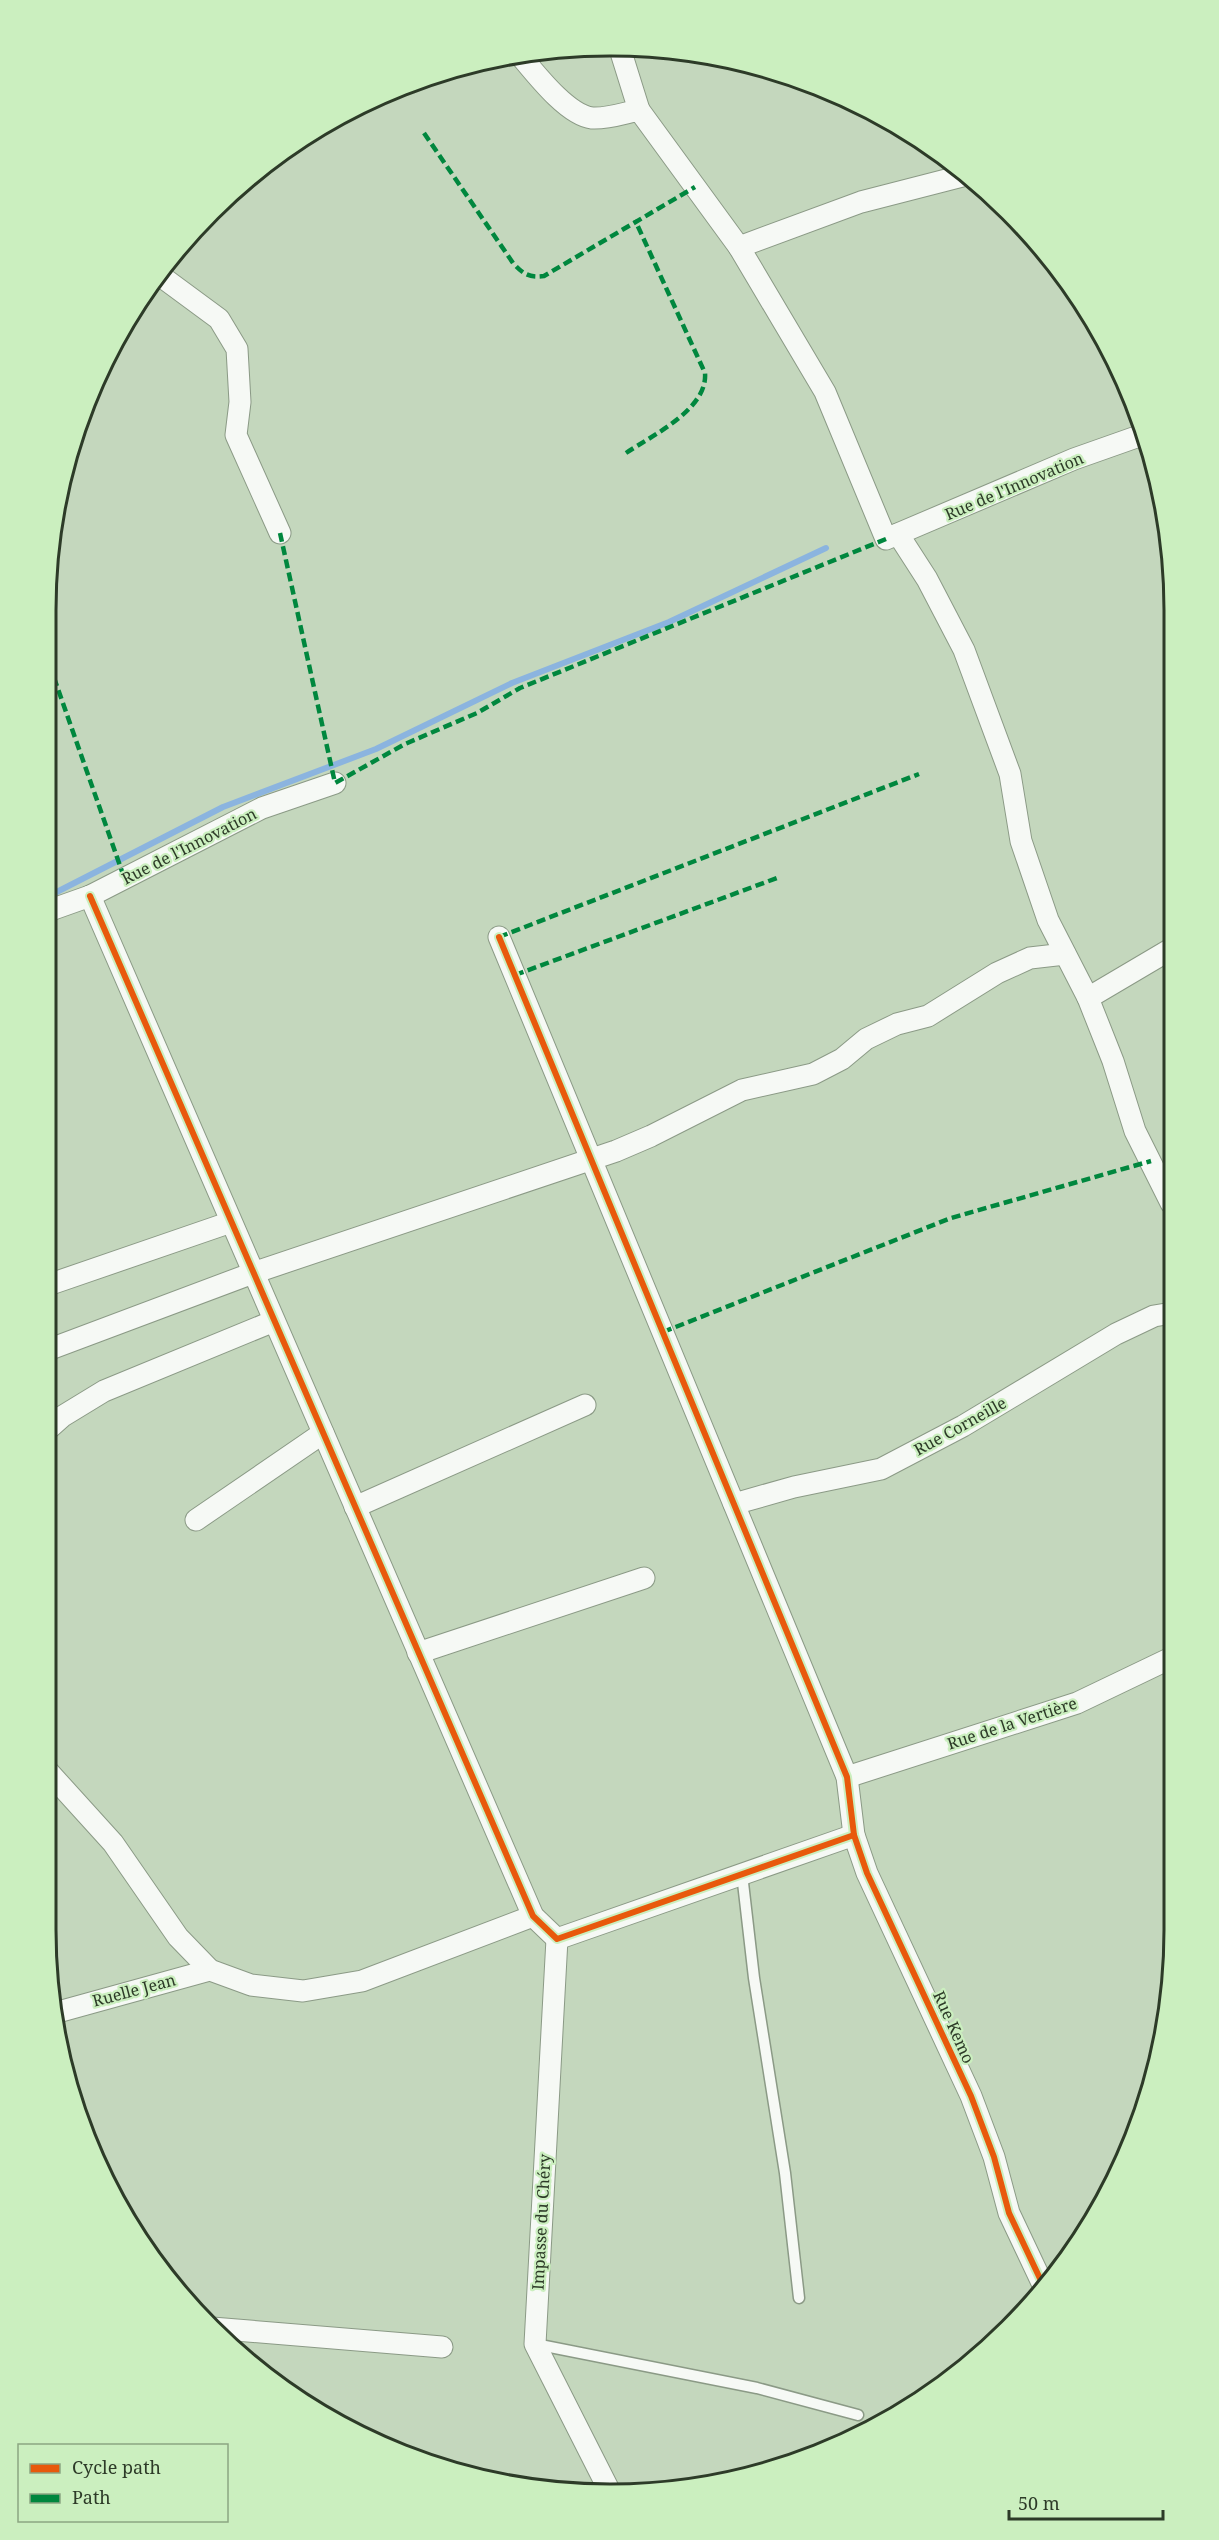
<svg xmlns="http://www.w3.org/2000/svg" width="1219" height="2540" font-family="'Noto Serif',serif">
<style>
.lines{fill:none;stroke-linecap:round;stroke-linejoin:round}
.stream{stroke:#8bb4df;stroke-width:6}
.service-casing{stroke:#8b9a86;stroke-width:13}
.minor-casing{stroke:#8b9a86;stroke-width:23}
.service{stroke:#f6f9f5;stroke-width:10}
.minor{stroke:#f6f9f5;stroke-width:21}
.quiet{stroke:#00873e;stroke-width:4.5;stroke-dasharray:9 4.5;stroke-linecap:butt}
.cycleway-casing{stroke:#cbefbf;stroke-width:10}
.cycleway{stroke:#e8590c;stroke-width:6}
.labels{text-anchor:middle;stroke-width:4.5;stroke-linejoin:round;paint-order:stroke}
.street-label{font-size:16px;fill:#2d3b28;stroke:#cbefbf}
.rim{fill:none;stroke:#2d3b28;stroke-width:3}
</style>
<rect width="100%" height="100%" fill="#c4d7bd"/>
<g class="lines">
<!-- stream -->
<polyline class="stream" points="45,898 223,807 376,749 512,683 669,622 826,548"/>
<!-- service casing -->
<g class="service-casing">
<g id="service">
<polyline points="742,1874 754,1978 785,2173 799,2298"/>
<polyline points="535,2344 757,2388 858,2415"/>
</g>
</g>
<!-- minor casing -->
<g class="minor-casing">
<g id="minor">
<polyline points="619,46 639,110"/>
<path d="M519 54C535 73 567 115 592 118 608 119 624 113 639 110L739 247 825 392 886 539 1074 459 1142 435"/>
<polyline points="739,247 861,202 966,175"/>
<polyline points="158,274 219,319 237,349 240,402 236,435 280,533"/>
<polyline points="898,534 927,579 964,650 1010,774 1021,841 1048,920 1088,998 1113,1061 1135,1131 1171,1203"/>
<polyline points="90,896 533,1916 557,1939 854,1835"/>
<polyline points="45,912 90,896 262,808 335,783"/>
<polyline points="499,937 847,1777 854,1835 867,1873 971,2096 994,2157 1009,2213 1044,2287"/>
<polyline points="1088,998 1171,949"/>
<polyline points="45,1286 231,1222"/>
<polyline points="45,1351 253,1273 616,1151 651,1136 742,1090 813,1074 842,1059 866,1039 897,1024 928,1016 997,973 1030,958 1065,954"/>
<polyline points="45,1432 63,1416 104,1391 274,1321"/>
<polyline points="734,1504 794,1487 881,1469 963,1426 1116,1334 1154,1316 1172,1313"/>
<polyline points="355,1507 585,1405"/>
<polyline points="196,1520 323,1433"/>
<polyline points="418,1653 644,1578"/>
<polyline points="45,1768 113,1843 178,1937 210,1970 251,1985 303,1991 362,1981 533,1916"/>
<polyline points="847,1777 1077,1703 1173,1657"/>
<polyline points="557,1939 535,2344 608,2488"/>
<polyline points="58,2012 210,1970"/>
<polyline points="212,2328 442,2347"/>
</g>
</g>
<!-- service -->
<use href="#service" class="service"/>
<!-- minor -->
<use href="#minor" class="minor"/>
<!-- quiet -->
<g class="quiet">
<path d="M424 133 513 263C523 274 529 278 544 276L695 187"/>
<path d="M626 453C653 435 708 409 705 373L635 220"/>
<polyline points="280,533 335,783 405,744 477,713 520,688 886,539"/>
<polyline points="45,652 125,880"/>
<polyline points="499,937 919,774"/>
<polyline points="515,975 777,878"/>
<polyline points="663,1332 951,1218 1151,1161"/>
</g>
<!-- cycleway casing -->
<g class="cycleway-casing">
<g id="cycleway">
<polyline points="90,896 533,1916 557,1939 854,1835"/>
<polyline points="499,937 847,1777 854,1835 867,1873 971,2096 994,2157 1009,2213 1044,2287"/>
</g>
</g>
<!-- cycleway -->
<use href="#cycleway" class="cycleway"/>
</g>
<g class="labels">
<!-- street labels -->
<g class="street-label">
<text transform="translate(1014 486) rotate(-23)" y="6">Rue de l'Innovation</text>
<text transform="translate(189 846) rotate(-27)" y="6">Rue de l'Innovation</text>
<text transform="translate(960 1426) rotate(-29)" y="6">Rue Corneille</text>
<text transform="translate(1012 1723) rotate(-18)" y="6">Rue de la Vertière</text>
<text transform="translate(134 1990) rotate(-15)" y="6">Ruelle Jean</text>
<text transform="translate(954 2027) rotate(66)" y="6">Rue Kemo</text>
<text transform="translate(541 2222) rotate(-87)" y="6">Impasse du Chéry</text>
</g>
</g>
<!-- crop -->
<path d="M0 0H1219V2540H0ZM610 56H610A554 554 0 0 1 1164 610V1930A554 554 0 0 1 610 2484H610A554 554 0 0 1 56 1930V610A554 554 0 0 1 610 56Z" fill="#cbefbf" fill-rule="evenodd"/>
<path class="rim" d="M610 56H610A554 554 0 0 1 1164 610V1930A554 554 0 0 1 610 2484H610A554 554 0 0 1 56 1930V610A554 554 0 0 1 610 56Z"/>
<!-- legend -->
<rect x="18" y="2444" width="210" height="78" fill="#cbefbf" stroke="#8ca783" stroke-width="1.5"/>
<rect x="30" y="2464" width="30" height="9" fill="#e8590c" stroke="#8ca783" stroke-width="1.5"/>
<text x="72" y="2474" font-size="18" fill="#2d3b28">Cycle path</text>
<rect x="30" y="2494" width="30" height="9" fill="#00873e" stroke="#8ca783" stroke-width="1.5"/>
<text x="72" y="2504" font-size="18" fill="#2d3b28">Path</text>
<!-- scale -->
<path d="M1009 2510v9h154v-9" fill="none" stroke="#2d3b28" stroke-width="3"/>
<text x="1018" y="2510" font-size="18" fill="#2d3b28" stroke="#cbefbf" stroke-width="4.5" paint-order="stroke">50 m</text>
</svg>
